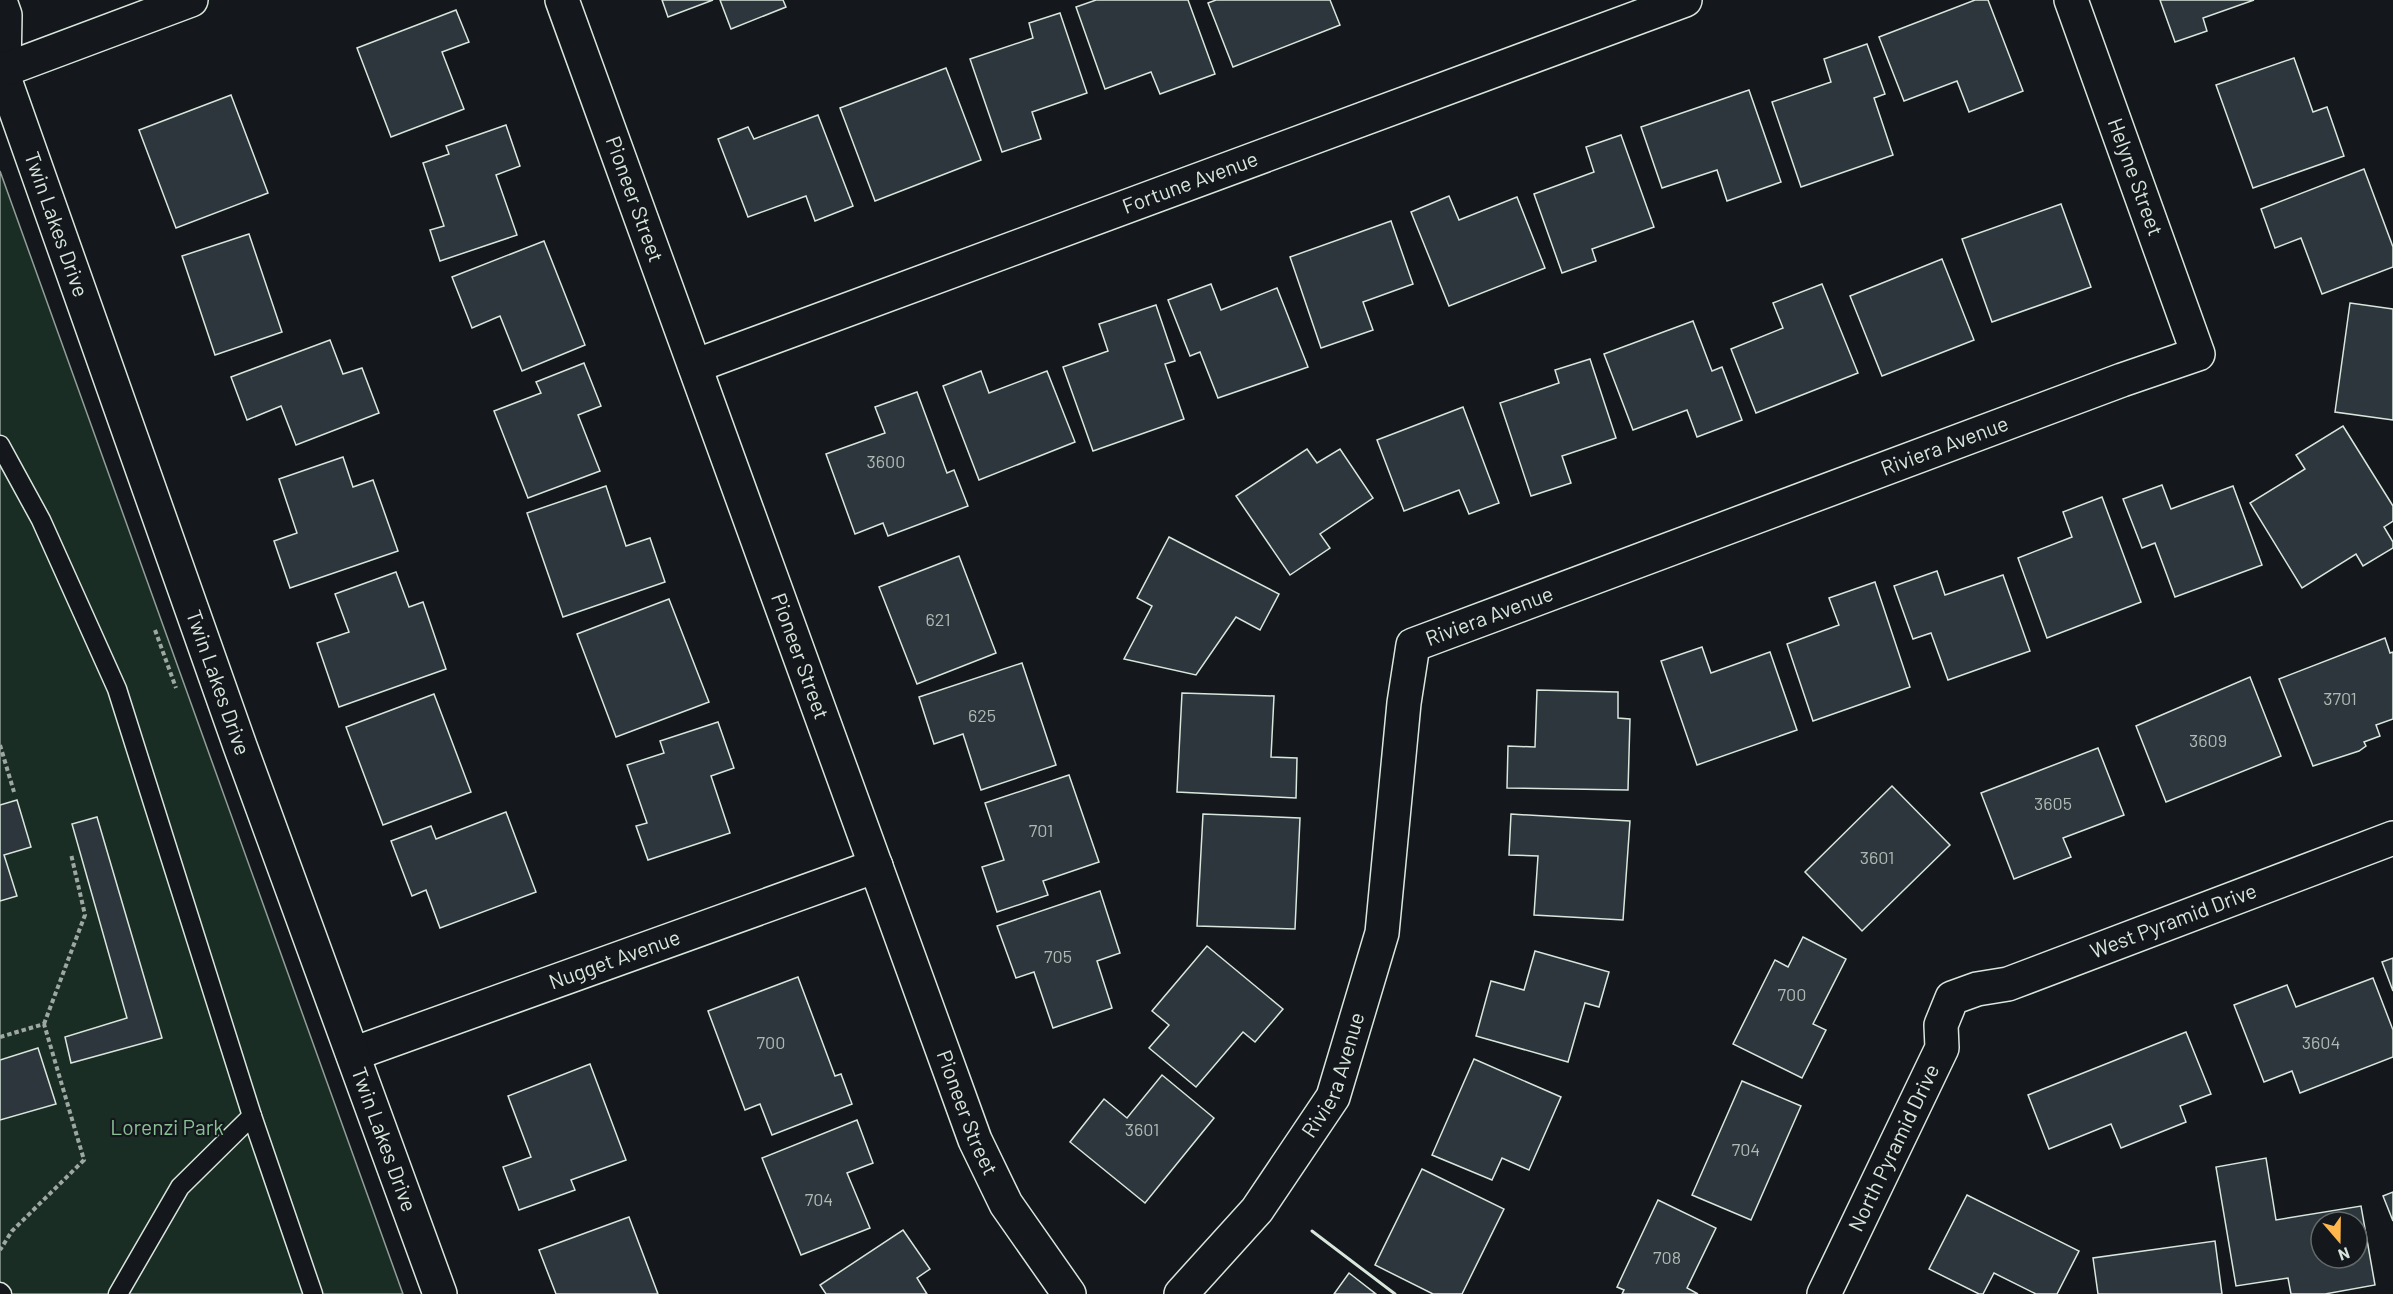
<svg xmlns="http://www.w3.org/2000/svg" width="2393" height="1294" font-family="Barlow,sans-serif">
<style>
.green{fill:#1a2d24;stroke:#939e99;stroke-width:1.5}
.building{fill:#2c363c;stroke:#d8e6dc;stroke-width:1.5;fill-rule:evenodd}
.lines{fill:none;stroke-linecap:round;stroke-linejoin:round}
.service-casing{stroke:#d8e6dc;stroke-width:21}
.minor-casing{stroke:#d8e6dc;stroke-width:36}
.tertiary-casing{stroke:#d8e6dc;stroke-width:36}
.path{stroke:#9da8a2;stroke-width:4;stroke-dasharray:4.5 3;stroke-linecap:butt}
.service{stroke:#14181c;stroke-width:18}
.minor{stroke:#14181c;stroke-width:33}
.tertiary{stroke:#14181c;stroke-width:33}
.wall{stroke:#d8e6dc;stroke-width:3}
.labels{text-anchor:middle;stroke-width:4.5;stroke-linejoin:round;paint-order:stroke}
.number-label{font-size:18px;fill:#adbab4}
.street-label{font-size:21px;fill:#d8e6dc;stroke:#14181c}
.park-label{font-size:21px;fill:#8ac095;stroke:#14181c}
</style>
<rect width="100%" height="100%" fill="#14181c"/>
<!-- green -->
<polygon class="green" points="0,171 403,1294 0,1294"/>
<!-- building -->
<g class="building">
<polygon points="662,0 713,0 668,17"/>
<polygon points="720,0 783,0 786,7 731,29"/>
<polygon points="1096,0 1188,0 1215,74 1160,94 1151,72 1105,89 1076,7"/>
<polygon points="1216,0 1330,0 1340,25 1233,67 1208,3"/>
<polygon points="1975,0 1988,0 2023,91 1969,112 1957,81 1904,101 1879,37"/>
<polygon points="2160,0 2254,0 2203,18 2207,31 2175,42"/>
<polygon points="456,10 469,42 442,52 464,109 391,137 357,48"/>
<polygon points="1060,13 1087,93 1032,112 1041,139 1002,152 970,59 1033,38 1029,23"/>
<polygon points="1867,44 1885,94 1874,98 1893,155 1801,187 1772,102 1831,82 1824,59"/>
<polygon points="2294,58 2313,112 2327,107 2344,156 2253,188 2216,85"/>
<polygon points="946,68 981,160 875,201 840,108"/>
<polygon points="1749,90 1781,182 1727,201 1717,170 1662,188 1641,127"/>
<polygon points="231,95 268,193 176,228 139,130"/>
<polygon points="818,115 853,206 815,221 806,196 748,217 718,139 748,127 754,139"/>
<polygon points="506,125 520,166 496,175 517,235 440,261 430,230 444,226 423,163 449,154 446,146"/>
<polygon points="1621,135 1654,227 1592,249 1596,261 1562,273 1534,194 1594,172 1586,147"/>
<polygon points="2364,169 2393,247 2393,267 2322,294 2301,238 2275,248 2261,209"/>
<polygon points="1449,196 1459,220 1517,197 1545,268 1449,306 1411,212"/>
<polygon points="2061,204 2091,287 1992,322 1962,239"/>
<polygon points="1391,221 1413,284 1363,302 1373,330 1321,348 1290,257"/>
<polygon points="249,234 282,332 215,355 182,256"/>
<polygon points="544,241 585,345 522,371 500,316 472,328 452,277"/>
<polygon points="1942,259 1974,340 1882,376 1850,296"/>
<polygon points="1211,284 1221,310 1277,288 1308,367 1218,398 1200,352 1190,356 1168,300"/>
<polygon points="1822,284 1858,373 1756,413 1731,349 1783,328 1773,303"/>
<polygon points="2350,303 2393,309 2393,420 2335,412"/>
<polygon points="1156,305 1175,361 1165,364 1184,419 1093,451 1063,367 1108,351 1099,324"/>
<polygon points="1693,321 1712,371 1722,367 1742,420 1697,437 1687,410 1633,430 1604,354"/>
<polygon points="330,340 343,374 362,368 379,413 296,445 281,406 247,420 231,377"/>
<polygon points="1590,359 1616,438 1562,456 1571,483 1531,496 1500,403 1559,383 1555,370"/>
<polygon points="584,363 601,406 578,415 600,471 528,498 494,411 541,393 536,382"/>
<polygon points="981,371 989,393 1047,371 1075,442 979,480 943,386"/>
<polygon points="917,392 947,473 954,470 968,506 888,536 883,523 855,534 826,454 885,433 875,407"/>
<polygon points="1463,407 1499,503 1469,514 1459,490 1404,511 1377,440"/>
<polygon points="2343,426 2393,506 2393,521 2384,527 2393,542 2393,548 2363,566 2356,554 2302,588 2250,503 2305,469 2296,455"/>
<polygon points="1307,449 1317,463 1340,449 1373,498 1320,534 1330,548 1290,575 1236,496"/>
<polygon points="343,457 353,487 373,480 398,551 290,588 274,541 297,533 279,479"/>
<polygon points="2162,485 2171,509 2233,486 2262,565 2175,597 2155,543 2142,548 2123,499"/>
<polygon points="606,486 626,546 650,538 665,582 563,617 527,513"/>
<polygon points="2102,497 2141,602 2047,638 2018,558 2072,537 2063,512"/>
<polygon points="1169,537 1279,594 1260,630 1236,617 1196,675 1124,659 1152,606 1137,598"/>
<polygon points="959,556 996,653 917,684 879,587"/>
<polygon points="1937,571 1945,595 2003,575 2030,651 1948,680 1931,633 1913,639 1894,586"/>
<polygon points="396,572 409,607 423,602 446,669 339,707 317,643 349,632 335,594"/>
<polygon points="1875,582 1910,687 1813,721 1787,644 1839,625 1829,598"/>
<polygon points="669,599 709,702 616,737 577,634"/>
<polygon points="2385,638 2390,653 2393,652 2393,719 2376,725 2380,736 2364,742 2366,746 2359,751 2313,766 2279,679"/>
<polygon points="1702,647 1711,673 1770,652 1797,730 1697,765 1661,661"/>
<polygon points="1022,663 1056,765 981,790 963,734 934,744 919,697"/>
<polygon points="2250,677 2281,756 2166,802 2136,726"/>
<polygon points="1537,690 1618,692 1618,718 1630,719 1628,790 1507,788 1508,746 1535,747"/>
<polygon points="1182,693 1274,696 1271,757 1297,758 1296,798 1177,792"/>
<polygon points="434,694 471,792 383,825 346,727"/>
<polygon points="718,722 734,768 711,776 730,833 648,860 636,826 647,823 627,765 664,753 660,741"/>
<polygon points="2098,748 2124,815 2063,838 2071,857 2014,879 1981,793"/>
<polygon points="1069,775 1099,862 1043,881 1048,895 997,912 982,867 1004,860 985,803"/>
<polygon points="1892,786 1950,845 1862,931 1805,872"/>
<polygon points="17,800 31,847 4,855 17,896 0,901 0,805"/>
<polygon points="506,812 536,892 440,928 426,890 412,896 391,841 431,826 436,839"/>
<polygon points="1203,814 1300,818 1295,929 1197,926"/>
<polygon points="1511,814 1630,821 1623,920 1534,915 1538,856 1509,855"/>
<polygon points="97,817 162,1038 71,1063 65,1037 127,1018 72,824"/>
<polygon points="1100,891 1120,953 1097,961 1112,1008 1053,1028 1034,972 1016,978 997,926"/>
<polygon points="1803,937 1846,959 1813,1024 1826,1030 1802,1078 1733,1044 1775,960 1788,967"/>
<polygon points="1207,946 1283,1009 1255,1042 1243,1032 1196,1087 1149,1048 1169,1025 1152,1011"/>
<polygon points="1535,951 1609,972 1599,1007 1585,1003 1568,1062 1476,1036 1491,981 1524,990"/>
<polygon points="2393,958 2393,991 2382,962"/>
<polygon points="798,977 835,1076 841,1074 852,1104 772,1135 760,1104 745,1110 708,1011"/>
<polygon points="2373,978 2393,1030 2393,1057 2300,1093 2292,1071 2264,1082 2234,1005 2287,985 2296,1007"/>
<polygon points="2186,1032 2211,1094 2180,1106 2186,1122 2121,1148 2111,1124 2049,1149 2028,1095"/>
<polygon points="38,1048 56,1104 0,1120 0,1060"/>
<polygon points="1474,1059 1561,1097 1529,1170 1502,1158 1492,1180 1432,1155"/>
<polygon points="590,1064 626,1160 571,1180 575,1190 519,1210 503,1167 531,1157 508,1096"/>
<polygon points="1162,1075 1214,1118 1145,1203 1070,1142 1104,1099 1127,1118"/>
<polygon points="1742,1081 1801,1106 1751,1220 1692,1195"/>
<polygon points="857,1120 873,1163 847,1173 870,1228 801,1255 762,1158"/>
<path d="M2266 1158 2276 1220 2361 1206 2375 1285 2325 1294H2291L2288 1278 2236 1286 2216 1167ZM2321 1222H2357V1258H2321Z"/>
<polygon points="1422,1169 1504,1209 1462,1294 1433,1294 1375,1265"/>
<polygon points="2393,1192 2393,1221 2383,1196"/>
<polygon points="1967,1195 2079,1251 2057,1294 2036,1294 1994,1273 1983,1294 1979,1294 1929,1269"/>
<polygon points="1658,1200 1716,1228 1687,1288 1698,1294 1622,1294 1624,1290 1617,1287"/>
<polygon points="629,1217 658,1294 556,1294 539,1250"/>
<polygon points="903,1230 930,1269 917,1278 927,1294 826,1294 820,1285"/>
<polygon points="2215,1241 2222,1294 2098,1294 2093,1258"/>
<polygon points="1349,1273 1376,1294 1334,1294"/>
</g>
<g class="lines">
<!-- service casing -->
<g class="service-casing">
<g id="service">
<polyline points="0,445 41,520 117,689 252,1116 313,1294"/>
<polyline points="0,1292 2,1294"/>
<polyline points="118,1294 180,1187 252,1116"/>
</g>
</g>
<!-- minor casing -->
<g class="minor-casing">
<g id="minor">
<path id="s1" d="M562 0 975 1140 1006 1204 1069 1294"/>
<path id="s2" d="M695 366 1685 0"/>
<path id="s3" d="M353 1054 876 866"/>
<path id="s4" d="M1181 1294 1257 1210 1333 1097 1382 933 1404 703 1413 645 2122 380 2198 354 2071 0"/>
<path id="s5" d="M1824 1294 1942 1048 1941 1025 1952 998 1977 989 2008 984 2393 838"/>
</g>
</g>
<!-- tertiary casing -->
<g class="tertiary-casing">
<g id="tertiary">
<polyline points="0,1 5,15 4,70"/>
<path id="s6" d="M0 66 240 746 440 1294"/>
<polyline points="4,70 191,0"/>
</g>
</g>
<!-- path -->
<g class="path">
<polyline points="155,630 176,688"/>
<polyline points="0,745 14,792"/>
<polyline points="44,1024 85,915 71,854"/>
<polyline points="0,1037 44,1024 84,1160 12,1231 0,1250"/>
</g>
<!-- service -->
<use href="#service" class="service"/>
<!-- minor -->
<use href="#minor" class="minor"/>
<!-- tertiary -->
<use href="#tertiary" class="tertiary"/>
<!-- wall -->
<polyline class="wall" points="1312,1231 1395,1294"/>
</g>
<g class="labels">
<!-- number labels -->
<g class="number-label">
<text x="886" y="468">3600</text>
<text x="938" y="626">621</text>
<text x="2340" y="705">3701</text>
<text x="982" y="722">625</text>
<text x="2208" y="747">3609</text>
<text x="2053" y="810">3605</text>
<text x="1041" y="837">701</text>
<text x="1877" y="864">3601</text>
<text x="1058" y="963">705</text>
<text x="1792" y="1001">700</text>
<text x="771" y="1049">700</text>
<text x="2321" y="1049">3604</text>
<text x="1142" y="1136">3601</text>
<text x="1746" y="1156">704</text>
<text x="819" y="1206">704</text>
<text x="1667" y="1264">708</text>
</g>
<!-- street labels -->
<g class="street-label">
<text transform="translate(2135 177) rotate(70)" y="7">Helyne Street</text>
<text dy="7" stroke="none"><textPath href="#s2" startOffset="528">Fortune Avenue</textPath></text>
<text dy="7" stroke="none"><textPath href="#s1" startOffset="212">Pioneer Street</textPath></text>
<text dy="7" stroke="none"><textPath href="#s6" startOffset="168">Twin Lakes Drive</textPath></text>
<text dy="7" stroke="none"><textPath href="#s4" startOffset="1278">Riviera Avenue</textPath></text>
<text dy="7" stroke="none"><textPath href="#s4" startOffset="792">Riviera Avenue</textPath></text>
<text dy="7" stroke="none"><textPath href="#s1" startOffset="698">Pioneer Street</textPath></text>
<text dy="7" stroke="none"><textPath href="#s6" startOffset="654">Twin Lakes Drive</textPath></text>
<text dy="7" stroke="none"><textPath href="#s5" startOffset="560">West Pyramid Drive</textPath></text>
<text dy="7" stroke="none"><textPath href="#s3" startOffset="278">Nugget Avenue</textPath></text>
<text dy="7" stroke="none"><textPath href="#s4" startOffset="270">Riviera Avenue</textPath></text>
<text dy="7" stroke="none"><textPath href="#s1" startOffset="1184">Pioneer Street</textPath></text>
<text dy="7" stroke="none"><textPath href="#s6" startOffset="1140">Twin Lakes Drive</textPath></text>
<text dy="7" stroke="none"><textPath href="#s5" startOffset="162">North Pyramid Drive</textPath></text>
</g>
<!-- park labels -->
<g class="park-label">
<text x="167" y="1135">Lorenzi Park</text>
</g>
</g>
<!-- north arrow -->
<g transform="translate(2339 1240) rotate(160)"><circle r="28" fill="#14181c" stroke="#626a69" stroke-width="1.5"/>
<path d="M0-4.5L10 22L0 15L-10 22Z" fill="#ffb74d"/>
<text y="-9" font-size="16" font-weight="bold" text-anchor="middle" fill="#d8e6dc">N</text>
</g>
</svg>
